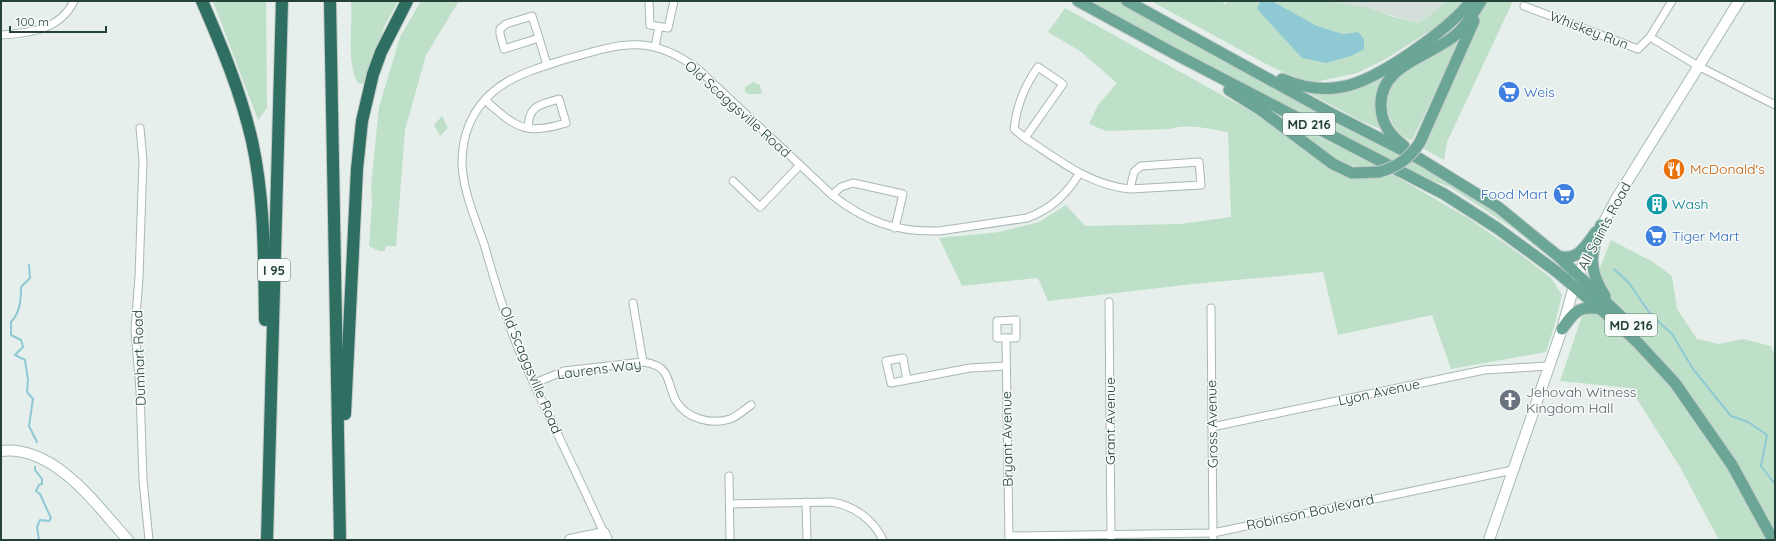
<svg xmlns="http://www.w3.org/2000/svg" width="1776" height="541" font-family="Quicksand,sans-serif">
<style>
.built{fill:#d4dfda}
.green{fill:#bfe0c8}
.water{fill:#8ec9d4}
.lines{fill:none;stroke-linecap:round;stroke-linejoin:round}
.stream{stroke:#8ec9d4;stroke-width:2}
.street-casing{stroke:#a8b8b2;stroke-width:9}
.secondary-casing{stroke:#a4bbb3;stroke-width:12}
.primary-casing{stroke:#c2cac8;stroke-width:13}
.highway-casing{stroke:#c2cac8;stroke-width:14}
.street{stroke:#fff;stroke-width:7}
.secondary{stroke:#fff;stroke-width:10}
.primary{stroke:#6aa596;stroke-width:11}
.highway{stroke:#2f6f62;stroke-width:12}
.primary-bridge-casing{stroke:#c2cac8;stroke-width:13;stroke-linecap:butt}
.primary-bridge{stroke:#6aa596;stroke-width:11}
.labels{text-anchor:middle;stroke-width:3;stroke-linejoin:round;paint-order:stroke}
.shield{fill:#f7fbf9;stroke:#637a73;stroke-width:1}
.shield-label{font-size:13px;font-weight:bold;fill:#24423a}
.street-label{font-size:14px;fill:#24423a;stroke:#f7fbf9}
.shop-label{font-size:14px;fill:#366cbe;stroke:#f7fbf9;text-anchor:start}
.food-label{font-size:14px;fill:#c56008;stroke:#f7fbf9;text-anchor:start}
.culture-label{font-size:14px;fill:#0d838f;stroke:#f7fbf9;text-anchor:start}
.worship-label{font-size:14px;fill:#5b616d;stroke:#f7fbf9;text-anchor:start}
</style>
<rect width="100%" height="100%" fill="#e6efeb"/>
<!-- built -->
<polygon class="built" points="1326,1 1446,1 1437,10 1418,23 1383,13"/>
<!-- green -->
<g class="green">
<polygon points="213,1 266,1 267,108 258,120"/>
<path d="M351 1H398L384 27 376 54 363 84 358 83C346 62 353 25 351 1Z"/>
<polygon points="421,1 459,1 426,55 405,130 396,246 386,246 385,251 379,251 369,246 372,203 371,186 379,107 400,37"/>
<polygon points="1088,1 1120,1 1214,54 1438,174 1503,218 1528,236 1561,266 1511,227 1450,187 1425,178 1307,119 1243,86"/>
<polygon points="1151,1 1222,1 1226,5 1226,1 1260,1 1258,9 1302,58 1358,32 1343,34 1317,26 1272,1 1326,1 1370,8 1390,16 1418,23 1437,10 1446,1 1464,1 1445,21 1386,59 1357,73 1315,82 1300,80 1268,65"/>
<polygon points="1486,1 1513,1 1447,142 1444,160 1421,147"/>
<path d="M1065 8 1256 114 1341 175 1364 179 1381 177 1390 173 1468 218 1517 252 1551 278 1562 295 1555 324 1546 352 1451 369 1432 315 1338 335 1323 272 1193 284 1048 301 1038 278 962 286 939 238 999 232 1039 222 1066 205 1085 226 1180 224 1231 217 1228 132C1209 129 1188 123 1170 129L1106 131 1089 124 1098 105 1117 83 1080 51 1048 32Z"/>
<polygon points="1466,13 1465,22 1382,84 1385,131 1359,120 1311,94 1309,91 1351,89"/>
<path d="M1462 36V37L1412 140C1403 139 1395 129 1392 122 1385 109 1385 93 1394 81 1403 68 1446 45 1462 36Z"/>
<polygon points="753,82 760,85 762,94 748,94 745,92 745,87"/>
<polygon points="442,116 448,128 440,136 434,125"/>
<path d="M1286 122C1318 135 1349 153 1381 166 1342 174 1316 146 1287 124Z"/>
<polygon points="1611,240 1653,262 1672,276 1677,309 1697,339 1719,344 1743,339 1771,346 1775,357 1775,540 1719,540 1680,467 1630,388 1560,381 1588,298"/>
</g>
<!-- water -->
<polygon class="water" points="1260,1 1272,1 1317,26 1343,34 1358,32 1364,39 1364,49 1351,56 1326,63 1302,58 1257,9"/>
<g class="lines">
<!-- stream -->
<g class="stream">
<path d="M29 265 30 278 21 287C21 300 20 313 11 322V335L21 340 23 347 15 355 25 360 28 380 27 392 33 399 29 426 37 442"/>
<polyline points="1614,269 1629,283 1651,315 1672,334 1693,369 1731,416 1748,422 1767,435 1761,466 1775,484"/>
<polyline points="35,467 35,470 42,479 42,484 39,485 36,491 40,494 51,518 49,521 40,520 37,527 39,540"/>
</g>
<!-- street casing -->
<g class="street-casing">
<g id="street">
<polyline points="649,1 650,25 668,28 674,1"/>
<polyline points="1524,6 1638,49 1650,37 1672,1"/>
<path d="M1 35C30 33 60 30 74 1"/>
<polyline points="1650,37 1698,66 1775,105"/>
<polyline points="539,38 532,16 506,24 500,29 500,34 504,49 539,38 547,65"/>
<polyline points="655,47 659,27"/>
<path d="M485 100C516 127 524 136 566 123L559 99C539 105 529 105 528 128"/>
<polyline points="140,128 143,161 139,277 135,329 140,390 143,480 149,540"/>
<path d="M1025 138 1014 129C1017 105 1024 87 1038 67L1063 84 1025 138C1059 160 1089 185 1130 189L1134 172 1141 166 1199 162 1201 185 1130 189"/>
<polyline points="733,181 760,207 800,165"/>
<polyline points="832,195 841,187 853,183 903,194 895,228"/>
<polyline points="1109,302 1111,540"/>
<polyline points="633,303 643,362"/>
<polyline points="1211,308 1213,540"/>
<polygon points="1016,320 1016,338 997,338 997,321"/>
<polyline points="1006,338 1009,540"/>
<polyline points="907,380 891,383 886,361 903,358 907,380 970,368 1006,366"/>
<path d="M535 383 564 371 643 362C651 363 660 365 665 373 670 381 671 392 676 401 687 419 711 425 730 419 738 416 744 410 751 405"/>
<polyline points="1212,427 1484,370 1548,366"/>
<polyline points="729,476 730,540"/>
<polyline points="806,502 807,540"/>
<path d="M730 504 832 502C854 506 873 519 883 540"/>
<path d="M604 533C576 471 545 410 518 348 504 314 494 279 484 244 475 218 463 191 462 163 462 150 464 137 469 125 486 84 522 73 560 61 617 45 648 31 699 70L832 195C866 222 896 232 939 231L1027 218C1051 209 1066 195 1079 174"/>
<polyline points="1009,536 1213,533 1513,470"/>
</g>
</g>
<!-- secondary casing -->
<g class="secondary-casing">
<g id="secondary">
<path d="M1 451C55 445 96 505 128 540"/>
<polyline points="570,540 604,533 607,540"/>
<polyline points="1489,540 1562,329 1574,286 1589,250 1615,201 1739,1"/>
</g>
</g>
<!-- primary casing -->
<g class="primary-casing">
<g id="primary">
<polyline points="1078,1 1175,54 1444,194 1497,228 1557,272 1618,324 1639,344 1675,383 1732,465 1773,540"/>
<polyline points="1127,1 1334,115 1420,159 1498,207 1558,256 1628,323"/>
<path d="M1282 79C1301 87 1320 91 1341 87 1376 82 1450 29 1471 1"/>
<polyline points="1229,90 1261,110 1333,164 1352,173 1379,172"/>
<polyline points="1420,142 1474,21"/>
<path d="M1404 146C1391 136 1382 125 1381 108 1378 66 1426 58 1453 37 1465 28 1473 14 1481 1"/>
<path d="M1601 225C1590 253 1588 270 1605 296"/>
<path d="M1558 256C1578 262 1585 246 1596 232"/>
<path d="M1562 329C1575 311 1579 305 1602 309"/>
</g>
</g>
<!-- highway casing -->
<g class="highway-casing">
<g id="highway">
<path d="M202 1C222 47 241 93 252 141 265 200 264 261 265 320"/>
<polyline points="330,1 340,540"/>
<polyline points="345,414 357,169 362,121 373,74 381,52 407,1"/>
<polyline points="267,540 282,1"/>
</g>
</g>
<!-- street -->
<use href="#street" class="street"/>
<!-- secondary -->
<use href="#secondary" class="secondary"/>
<!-- primary -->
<use href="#primary" class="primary"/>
<!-- highway -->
<use href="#highway" class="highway"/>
<!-- primary-bridge casing -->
<g class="primary-bridge-casing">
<path id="primary-bridge" d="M1379 172C1397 167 1409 159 1420 142"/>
</g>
<!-- primary-bridge -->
<use href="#primary-bridge" class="primary-bridge"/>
</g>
<!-- icons -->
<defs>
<g id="supermarket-disc" transform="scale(1.15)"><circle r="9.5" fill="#3f7fe0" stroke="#f7fbf9"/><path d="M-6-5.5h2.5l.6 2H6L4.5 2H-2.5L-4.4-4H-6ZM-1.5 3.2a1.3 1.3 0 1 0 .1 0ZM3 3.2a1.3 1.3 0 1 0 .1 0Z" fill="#fff"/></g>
<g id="restaurant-disc" transform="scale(1.15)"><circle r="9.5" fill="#e8710a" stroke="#f7fbf9"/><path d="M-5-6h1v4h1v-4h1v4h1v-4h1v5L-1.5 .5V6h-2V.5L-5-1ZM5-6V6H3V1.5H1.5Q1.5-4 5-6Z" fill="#fff"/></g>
<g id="building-disc" transform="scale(1.15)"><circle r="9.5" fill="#0f9aa8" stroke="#f7fbf9"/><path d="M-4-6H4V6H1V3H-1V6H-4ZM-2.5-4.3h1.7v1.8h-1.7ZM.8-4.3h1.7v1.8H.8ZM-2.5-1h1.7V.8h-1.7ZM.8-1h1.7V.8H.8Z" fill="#fff"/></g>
<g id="church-disc" transform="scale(1.15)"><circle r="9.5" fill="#6b7280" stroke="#f7fbf9"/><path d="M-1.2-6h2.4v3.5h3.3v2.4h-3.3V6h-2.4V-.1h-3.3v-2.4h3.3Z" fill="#fff"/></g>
</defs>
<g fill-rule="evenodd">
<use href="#supermarket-disc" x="1509" y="92"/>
<use href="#restaurant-disc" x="1674" y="169"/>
<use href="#supermarket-disc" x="1564" y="194"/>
<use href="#building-disc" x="1657" y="204"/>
<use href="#supermarket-disc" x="1656" y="236"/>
<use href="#church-disc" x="1510" y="400"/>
</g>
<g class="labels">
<!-- shield labels -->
<g class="shield">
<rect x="1283" y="113" width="52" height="22" rx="3"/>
<rect x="258" y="259" width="32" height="22" rx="3"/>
<rect x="1605" y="314" width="52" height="22" rx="3"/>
</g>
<g class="shield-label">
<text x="1309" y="129">MD 216</text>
<text x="274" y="275">I 95</text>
<text x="1631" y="330">MD 216</text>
</g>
<!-- street labels -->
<g class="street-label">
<text transform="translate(1589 30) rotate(21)" y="5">Whiskey Run</text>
<text transform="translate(738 109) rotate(42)" y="5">Old Scaggsville Road</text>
<text transform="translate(1604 226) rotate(-62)" y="5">All Saints Road</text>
<text transform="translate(139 358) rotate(-92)" y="5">Dumhart Road</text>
<text transform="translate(599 369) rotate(-7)" y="5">Laurens Way</text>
<text transform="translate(531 370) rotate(67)" y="5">Old Scaggsville Road</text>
<text transform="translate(1379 392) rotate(-12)" y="5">Lyon Avenue</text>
<text transform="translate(1110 421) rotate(-90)" y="5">Grant Avenue</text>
<text transform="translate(1212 424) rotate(-91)" y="5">Gross Avenue</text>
<text transform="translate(1007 439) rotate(-91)" y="5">Bryant Avenue</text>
<text transform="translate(1310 512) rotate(-12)" y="5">Robinson Boulevard</text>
</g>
<!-- shop labels -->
<g class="shop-label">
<text x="1524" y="97">Weis</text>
<text x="1548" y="199" text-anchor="end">Food Mart</text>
<text x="1672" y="241">Tiger Mart</text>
</g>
<!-- food labels -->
<g class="food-label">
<text x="1690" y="174">McDonald's</text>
</g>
<!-- culture labels -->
<g class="culture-label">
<text x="1672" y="209">Wash</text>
</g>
<!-- worship labels -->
<g class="worship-label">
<text x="1526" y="397">Jehovah Witness<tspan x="1526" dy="16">Kingdom Hall</tspan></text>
</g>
</g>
<!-- border -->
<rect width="1776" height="541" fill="none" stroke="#24423a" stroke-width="4"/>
<!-- scale -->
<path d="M10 26v6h96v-6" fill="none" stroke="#24423a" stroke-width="2"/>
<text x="16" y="26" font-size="12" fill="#24423a" stroke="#f7fbf9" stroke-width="3" paint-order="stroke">100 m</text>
</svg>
